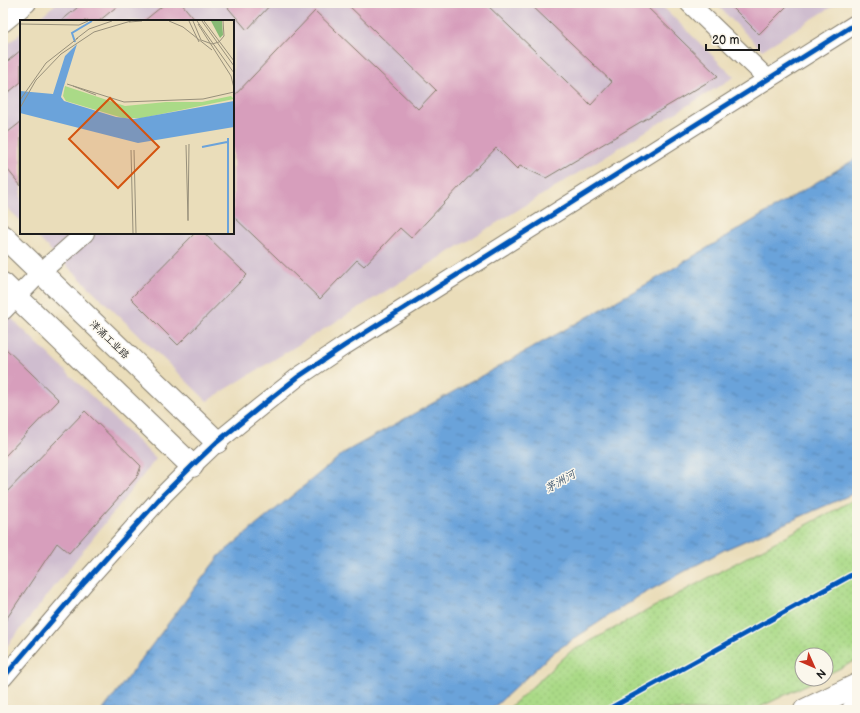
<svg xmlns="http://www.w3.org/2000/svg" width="860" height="713" font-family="'Balsamiq Sans','LXGW WenKai TC',sans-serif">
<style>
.industrial{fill:#cfbdcf}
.green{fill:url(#green-dots);stroke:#637b52}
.water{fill:url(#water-ripples);stroke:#44607b}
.building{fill:#d79ebc}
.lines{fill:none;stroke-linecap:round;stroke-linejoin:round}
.street-casing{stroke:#837c6b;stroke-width:20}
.secondary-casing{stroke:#837c6b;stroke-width:24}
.street{stroke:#fff;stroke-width:18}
.secondary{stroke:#fff;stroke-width:22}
.cycleway-casing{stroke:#fbf7ec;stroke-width:8}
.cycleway{stroke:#0057b8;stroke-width:5}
.labels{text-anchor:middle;stroke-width:3;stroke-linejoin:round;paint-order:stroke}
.street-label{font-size:10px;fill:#1c1c1c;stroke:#fbf7ec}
.water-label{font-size:11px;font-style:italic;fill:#405971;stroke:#fbf7ec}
.inset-river{fill:none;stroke:#6ba3da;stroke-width:2}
.inset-road{fill:none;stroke:#98907b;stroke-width:1}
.view{fill:#d4530e;fill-opacity:0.15;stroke:#d4530e;stroke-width:2}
.inset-edge{fill:none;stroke:#1c1c1c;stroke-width:2}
</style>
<defs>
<pattern id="green-dots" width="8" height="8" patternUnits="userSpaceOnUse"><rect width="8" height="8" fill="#aada87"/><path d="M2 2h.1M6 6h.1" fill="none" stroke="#92ba74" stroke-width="1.8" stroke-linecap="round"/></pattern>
<pattern id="water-ripples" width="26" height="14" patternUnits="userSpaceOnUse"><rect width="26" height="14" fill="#6ba3da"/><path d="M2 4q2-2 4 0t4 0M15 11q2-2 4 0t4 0" fill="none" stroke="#5784b0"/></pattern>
</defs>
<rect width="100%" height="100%" fill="#fbf7ec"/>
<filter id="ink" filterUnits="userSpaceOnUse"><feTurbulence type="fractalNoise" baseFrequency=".025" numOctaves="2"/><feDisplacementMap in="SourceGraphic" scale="8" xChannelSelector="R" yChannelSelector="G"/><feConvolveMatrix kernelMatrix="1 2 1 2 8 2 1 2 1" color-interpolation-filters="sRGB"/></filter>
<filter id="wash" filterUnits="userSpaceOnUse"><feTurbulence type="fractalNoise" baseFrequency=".012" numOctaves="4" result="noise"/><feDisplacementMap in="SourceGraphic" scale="16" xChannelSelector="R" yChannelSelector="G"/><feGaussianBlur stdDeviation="0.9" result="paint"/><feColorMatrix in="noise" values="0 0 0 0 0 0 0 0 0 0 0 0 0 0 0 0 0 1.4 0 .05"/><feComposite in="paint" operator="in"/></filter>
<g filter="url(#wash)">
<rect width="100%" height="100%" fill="#eaddba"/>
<!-- industrial -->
<g class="industrial">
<polygon points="57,3 659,3 734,77 207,401 33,233 233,233 233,21 35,21"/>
<polygon points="715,3 838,3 762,50"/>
<polygon points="21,33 21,221 3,204 3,48"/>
<polygon points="3,310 156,459 3,651"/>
</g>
<!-- green -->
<polygon class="green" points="857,498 857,660 826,675 826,655 802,655 802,679 818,679 754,710 507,710 570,652"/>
<!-- water -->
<polygon class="water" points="857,158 857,492 724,550 634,599 554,652 491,710 103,710 219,556 345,452 654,280"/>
<g id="blocks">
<!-- building -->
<g class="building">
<polygon points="83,3 121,3 99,21 61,21"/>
<polygon points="166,3 181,3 196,21 144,21"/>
<polygon points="224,3 272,3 247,30"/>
<polygon points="346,3 485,3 591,105 612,82 529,3 643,3 718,76 546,178 520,166 517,169 496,148 411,238 400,228 364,266 357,260 320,299 233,216 233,97 315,11 418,109 436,90"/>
<polygon points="728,3 790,3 759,34"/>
<polygon points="21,50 21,82 3,97 3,65"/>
<polygon points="21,122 21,186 3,164 3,136"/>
<polygon points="195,233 204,233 247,275 178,345 131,298"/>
<polygon points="3,346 59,400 3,458"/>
<polygon points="85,411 141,466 137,477 69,553 57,543 3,624 3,496"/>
</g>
</g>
</g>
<g filter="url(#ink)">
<use href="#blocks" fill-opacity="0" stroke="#837c6b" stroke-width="1"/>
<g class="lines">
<!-- street casing -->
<g class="street-casing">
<g id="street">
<polyline points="689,3 768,79"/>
<polyline points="3,23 27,3"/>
<polyline points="3,311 41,272 85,233"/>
<polyline points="3,678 85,582 163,495 192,466 217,442 260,407 298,377 344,346 857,23"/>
</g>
</g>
<!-- secondary casing -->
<g class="secondary-casing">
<g id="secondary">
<polyline points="3,236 217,442"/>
<polyline points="3,284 192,466"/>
<polyline points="805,710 857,685"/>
<polyline points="853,710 857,708"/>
</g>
</g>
<!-- street -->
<use href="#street" class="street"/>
<!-- secondary -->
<use href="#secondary" class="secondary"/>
<!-- cycleway casing -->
<g class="cycleway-casing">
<g id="cycleway">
<polyline points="3,678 85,582 163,495 192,466 217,442 260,407 298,377 344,346 857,23"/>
<polyline points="607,710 857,572"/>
</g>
</g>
<!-- cycleway -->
<use href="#cycleway" class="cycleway"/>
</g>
</g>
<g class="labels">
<!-- street labels -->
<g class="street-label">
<text transform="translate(110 339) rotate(44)" y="4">洋涌工业路</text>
</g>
<!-- water labels -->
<g class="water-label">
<text transform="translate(560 481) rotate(-30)" y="4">茅洲河</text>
</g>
</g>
<!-- overview -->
<g transform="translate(20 20)">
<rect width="214" height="214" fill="#eaddba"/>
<path d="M45 66 105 86 146 82H182L211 76 214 79 122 98H103L46 81 43 76Z" fill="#aada87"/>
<path d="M191 1H202L203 15 200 18Z" fill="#87ba74"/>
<path d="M57 24 43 69 41 77 44 81 96 97 114 99 214 81V107L118 123 0 93V71L33 74 45 36Z" fill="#6ba3da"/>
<path class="inset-river" d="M55 22 52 13 72 1M208 118V213M182 127 207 122"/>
<path class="inset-road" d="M149 1 163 7 192 30M169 1 179 22M173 1 181 20 192 24 199 22 204 16 203 1M177 1 214 53M182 1 214 46M184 1 214 41M109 2 122 1M0 4 59 5 68 1M178 4 211 56 214 68M56 19 69 9 92 1M47 64 104 82 183 79 214 72M53 66 76 75M0 80 26 43 58 18M0 88 16 60 41 34 74 12 111 1M166 125 168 200M111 130 113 213M114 130 116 213M168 201 169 124"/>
<path class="view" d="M90 78 139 127 98 168 49 119Z"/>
<rect width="214" height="214" class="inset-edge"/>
</g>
<!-- margin -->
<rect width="860" height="713" fill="none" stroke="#fbf7ec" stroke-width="16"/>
<!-- north arrow -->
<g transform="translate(814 667) rotate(135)"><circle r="19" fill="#fbf7ec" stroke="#a29f99"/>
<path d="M0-3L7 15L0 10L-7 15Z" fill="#c8321e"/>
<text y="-6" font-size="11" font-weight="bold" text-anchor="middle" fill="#1c1c1c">N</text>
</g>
<!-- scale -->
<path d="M706 44v6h53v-6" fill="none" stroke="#1c1c1c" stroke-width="2"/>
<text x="712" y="44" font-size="12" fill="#1c1c1c" stroke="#fbf7ec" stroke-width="3" paint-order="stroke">20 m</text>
</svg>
